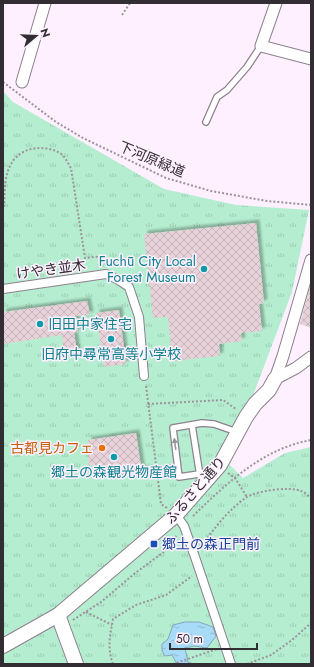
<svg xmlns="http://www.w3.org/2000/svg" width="314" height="667" font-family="Jost,'Noto Sans JP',sans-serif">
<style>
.park{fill:url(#park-tufts)}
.water{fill:url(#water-ripples);stroke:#85a7bd}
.building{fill:url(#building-cross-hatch);filter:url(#shadow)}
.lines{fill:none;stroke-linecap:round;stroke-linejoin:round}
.service-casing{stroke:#8e818e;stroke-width:8}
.pedestrian-casing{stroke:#8e818e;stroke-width:10}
.minor-casing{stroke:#8e818e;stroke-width:13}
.tertiary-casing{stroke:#8e818e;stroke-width:16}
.path{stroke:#9c939c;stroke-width:2;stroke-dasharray:2 2;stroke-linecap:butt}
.service{stroke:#fff;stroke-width:5.5}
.pedestrian{stroke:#fff;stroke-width:8}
.minor{stroke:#fff;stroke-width:11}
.tertiary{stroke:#fff;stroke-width:14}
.oneway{fill:#989698}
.culture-dot{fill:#0f9aa8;stroke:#fef0fe;stroke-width:1.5}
.food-dot{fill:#e8710a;stroke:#fef0fe;stroke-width:1.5}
.transit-dot{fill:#1a4fb4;stroke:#fef0fe;stroke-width:1.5}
.labels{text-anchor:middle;stroke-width:3;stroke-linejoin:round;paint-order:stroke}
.street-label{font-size:14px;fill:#322d32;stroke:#fef0fe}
.culture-label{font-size:14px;fill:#0d838f;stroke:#fef0fe}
.food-label{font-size:14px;fill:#c56008;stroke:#fef0fe;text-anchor:end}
.transit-label{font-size:14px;fill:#164399;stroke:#fef0fe;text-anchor:start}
</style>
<defs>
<pattern id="park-tufts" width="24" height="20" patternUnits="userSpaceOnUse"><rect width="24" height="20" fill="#b5edd0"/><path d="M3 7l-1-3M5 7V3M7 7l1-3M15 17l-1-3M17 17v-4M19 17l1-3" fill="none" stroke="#9cccb3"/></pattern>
<pattern id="water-ripples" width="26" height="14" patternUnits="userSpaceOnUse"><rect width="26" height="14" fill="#a8dbf8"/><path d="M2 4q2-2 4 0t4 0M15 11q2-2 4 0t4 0" fill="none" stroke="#91bcd5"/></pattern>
<pattern id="building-cross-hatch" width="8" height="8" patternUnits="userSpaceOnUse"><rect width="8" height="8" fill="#e6d2d8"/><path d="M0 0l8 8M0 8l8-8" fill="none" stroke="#c6b5ba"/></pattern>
<filter id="shadow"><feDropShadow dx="3.5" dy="-3.5" stdDeviation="1" flood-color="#0004"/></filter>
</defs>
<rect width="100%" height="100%" fill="#fef0fe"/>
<!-- park -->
<polygon class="park" points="3,91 13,102 164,189 236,205 309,210 292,292 248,409 220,455 243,478 285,453 311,447 311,664 3,664"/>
<!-- water -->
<polygon class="water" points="185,622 199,622 213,627 216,636 207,648 194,646 185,648 188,662 193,664 177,664 172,655 165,656 162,651 162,644 168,639 173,625"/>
<!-- building -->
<g class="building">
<polygon points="256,223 264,303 259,304 262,331 241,333 242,341 219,344 220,356 172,361 168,317 153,318 144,234"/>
<polygon points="310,287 311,287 311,328 300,324"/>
<polygon points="87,301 90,315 76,316 78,332 74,333 78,357 64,358 62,335 3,344 3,312"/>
<polygon points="119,310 126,364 104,367 96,313"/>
<polygon points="136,433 142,473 104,478 102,464 89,466 87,450 90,450 88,440"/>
</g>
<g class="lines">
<!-- service casing -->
<g class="service-casing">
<g id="service">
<polyline points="206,122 217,97 227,90 247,67 261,46"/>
<polyline points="192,425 200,476"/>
<polyline points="199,474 179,477 173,428 202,423 214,424 237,432"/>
</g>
</g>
<!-- pedestrian casing -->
<g class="pedestrian-casing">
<g id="pedestrian">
<polyline points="3,289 106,274 117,279 129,287 139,317 144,376"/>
<polyline points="179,519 184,526 195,557 231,664"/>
</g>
</g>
<!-- minor casing -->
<g class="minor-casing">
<g id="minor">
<polyline points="276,3 261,46 311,59"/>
<polyline points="22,82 45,3"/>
<polyline points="275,379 283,356 311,260"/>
<polyline points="275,379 296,368 311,357"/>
</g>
</g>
<!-- tertiary casing -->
<g class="tertiary-casing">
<g id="tertiary">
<polyline points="58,615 76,664"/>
<polyline points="3,646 58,615 176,515 220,465 246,417 255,404 269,390 275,379"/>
</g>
</g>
<!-- path -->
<g class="path">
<polyline points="122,15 130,3"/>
<polyline points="3,82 56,122 83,138 166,178 211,191 267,201 311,205"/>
<path d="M3 206H4C5 192 4 176 11 164 20 147 44 144 60 153 65 157 68 163 71 168L85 258 105 256 106 265"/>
<polyline points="146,386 161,504 167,508"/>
<polyline points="148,404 223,400 236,409"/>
<polyline points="228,473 235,478 247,497"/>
<path d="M193 516C227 483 262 449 311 440"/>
<path d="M201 548C211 531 230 508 247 497 256 491 290 486 301 491 305 492 308 496 311 498"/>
<polyline points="86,612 112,625"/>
<polyline points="73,620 101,602 134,574 165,551 177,535"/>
<path d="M113 664C107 648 110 635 113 619L136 605 166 595 192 576"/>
<polyline points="173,664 217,649"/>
<polyline points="247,664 271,655 292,640 311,623"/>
</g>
<!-- service -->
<use href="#service" class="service"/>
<!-- pedestrian -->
<use href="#pedestrian" class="pedestrian"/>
<!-- minor -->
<use href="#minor" class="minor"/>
<!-- tertiary -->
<use href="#tertiary" class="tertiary"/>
</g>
<!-- one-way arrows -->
<defs><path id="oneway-solid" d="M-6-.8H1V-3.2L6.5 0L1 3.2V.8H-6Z"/></defs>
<use class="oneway" href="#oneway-solid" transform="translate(175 444) rotate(-98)"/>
<!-- markers -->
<g class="culture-dot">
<circle cx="204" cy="269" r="4"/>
<circle cx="40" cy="324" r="4"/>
<circle cx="111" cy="339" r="4"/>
<circle cx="114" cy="457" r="4"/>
</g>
<circle class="food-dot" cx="102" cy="448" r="4"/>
<rect class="transit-dot" x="150" y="540" width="8" height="8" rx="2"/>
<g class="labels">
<!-- street labels -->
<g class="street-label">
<text transform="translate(152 159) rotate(23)" y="5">下河原緑道</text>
<text transform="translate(51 269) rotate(-8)" y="5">けやき並木</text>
<text transform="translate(195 490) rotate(-49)" y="5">ふるさと通り</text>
</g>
<!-- culture labels -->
<g class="culture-label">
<text x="196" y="266" text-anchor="end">Fuchū City Local<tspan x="196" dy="16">Forest Museum</tspan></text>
<text x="48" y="329" text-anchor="start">旧田中家住宅</text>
<text x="111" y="359">旧府中尋常高等小学校</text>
<text x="114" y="477">郷土の森観光物産館</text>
</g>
<!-- food labels -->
<g class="food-label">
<text x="94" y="453">古都見カフェ</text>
</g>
<!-- transit labels -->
<g class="transit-label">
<text x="162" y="549">郷土の森正門前</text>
</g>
</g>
<!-- border -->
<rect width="314" height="667" fill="none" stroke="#322d32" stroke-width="8"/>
<!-- north arrow -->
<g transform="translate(36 36) rotate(71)" stroke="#fef0fe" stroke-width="3" paint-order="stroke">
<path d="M0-3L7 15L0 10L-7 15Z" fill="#322d32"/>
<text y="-6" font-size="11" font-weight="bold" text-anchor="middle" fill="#322d32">N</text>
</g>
<!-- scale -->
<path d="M170 643v6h87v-6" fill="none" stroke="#322d32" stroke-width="2"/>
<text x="176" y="643" font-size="12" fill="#322d32" stroke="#fef0fe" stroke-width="3" paint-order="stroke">50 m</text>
</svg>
